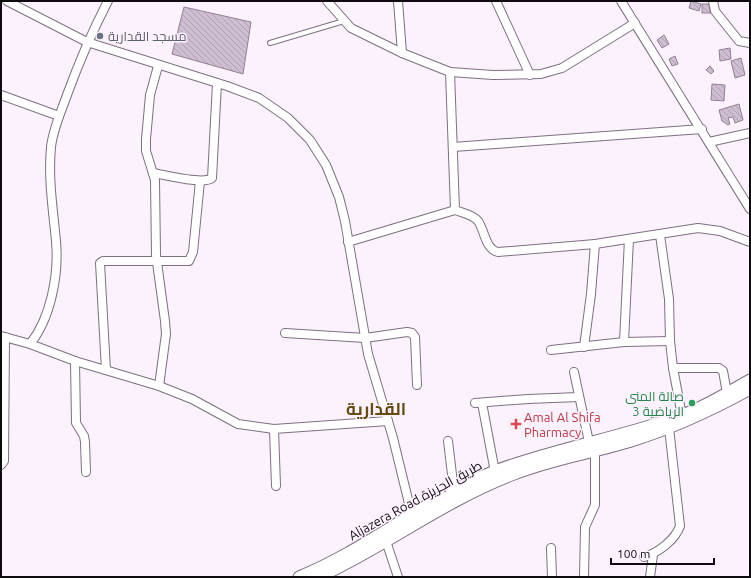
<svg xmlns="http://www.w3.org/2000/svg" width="751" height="578" font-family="Ubuntu,Cairo,sans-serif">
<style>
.building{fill:url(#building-back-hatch);stroke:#908192}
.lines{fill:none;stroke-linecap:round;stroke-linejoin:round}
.lane-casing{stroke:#7e6f80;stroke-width:6}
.street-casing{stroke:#7e6f80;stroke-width:10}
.secondary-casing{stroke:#7e6f80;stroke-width:13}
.lane{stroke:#fff;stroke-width:4}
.street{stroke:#fff;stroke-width:8}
.secondary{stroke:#fff;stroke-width:11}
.worship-dot{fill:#6b7280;stroke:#fcf2fe;stroke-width:1.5}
.leisure-dot{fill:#2e9e5b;stroke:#fcf2fe;stroke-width:1.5}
.health-dot{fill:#e0444e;stroke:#fcf2fe;stroke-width:1.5}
.labels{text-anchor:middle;stroke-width:3;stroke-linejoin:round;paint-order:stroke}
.worship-label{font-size:13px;fill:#5b616d;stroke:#fcf2fe;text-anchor:start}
.leisure-label{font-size:13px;fill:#27864d;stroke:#fcf2fe;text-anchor:end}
.health-label{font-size:13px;fill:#be3a42;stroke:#fcf2fe;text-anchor:start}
.street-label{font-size:13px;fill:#0f0a10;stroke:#fcf2fe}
.district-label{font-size:17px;font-weight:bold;fill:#654a11;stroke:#fcf2fe}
</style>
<defs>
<pattern id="building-back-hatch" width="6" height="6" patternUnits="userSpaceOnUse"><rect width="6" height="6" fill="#cebed1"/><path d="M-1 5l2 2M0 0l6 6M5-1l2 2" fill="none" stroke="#b0a2b2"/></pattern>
</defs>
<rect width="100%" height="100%" fill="#fcf2fe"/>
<!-- building -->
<g class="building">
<polygon points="691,1 701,4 699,11 689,8"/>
<rect x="702" y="4" width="8" height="9"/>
<polygon points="184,7 251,22 243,74 172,54"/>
<polygon points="664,35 669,44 662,48 657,40"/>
<polygon points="730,48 731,59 720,61 719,50"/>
<polygon points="675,56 678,64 672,66 669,59"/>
<polygon points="741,58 745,75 735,78 731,61"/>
<polygon points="710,66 714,71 711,74 706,70"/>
<polygon points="712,84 725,85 724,101 711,100"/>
<polygon points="739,104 743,120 735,123 733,117 728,118 730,124 728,125 722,121 719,110"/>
</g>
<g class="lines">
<!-- lane casing -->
<g class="lane-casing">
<polyline id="lane" points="270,43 344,21"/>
</g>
<!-- street casing -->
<g class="street-casing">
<g id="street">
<polyline points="7,1 87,42 227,86 259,98 288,118 310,140 326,165 339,197 345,221 368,354 393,438 413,520"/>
<polyline points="327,1 351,28 402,53 450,72 493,75 541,74 562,68 635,23"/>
<polyline points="398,1 402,53"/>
<polyline points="496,1 530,75"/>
<polyline points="621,1 750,209"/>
<polyline points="713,1 715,11 739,41 750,43"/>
<polyline points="158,66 150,95 146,139 146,151 155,180 156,255 165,321 166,334 159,386"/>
<polyline points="450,72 455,210"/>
<polyline points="1,95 59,116"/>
<polyline points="709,142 750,133"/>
<polyline points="453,147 702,129"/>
<path d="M153 173C166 175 203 185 212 178L217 83"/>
<polyline points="660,235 669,299 670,341 673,368 682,416"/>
<path d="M348 242 455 210C462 213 472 214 478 221 485 231 485 249 498 252L595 244 698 228 720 231 750 242"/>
<polyline points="285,333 365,338 407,332 412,333 415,337 417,385"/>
<polyline points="1,336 30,344 75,361 159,386 192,399 238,424 274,429 388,421"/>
<polyline points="624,342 629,239"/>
<path d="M30 344C51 318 59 274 56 241 53 209 48 179 51 147 53 129 61 112 67 95 79 62 92 32 108 1"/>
<polyline points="584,347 591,294 595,244"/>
<polyline points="551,350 624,342 670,341"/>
<polyline points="75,361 76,423 84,436 85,442 86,472"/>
<polyline points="673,368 719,368 723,371 727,393"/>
<polyline points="106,370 100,263 103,261 189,261 193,252 200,181"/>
<polyline points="574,372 589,442"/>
<polyline points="475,403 528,399 579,397"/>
<polyline points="482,403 495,472"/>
<polyline points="274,429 276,486"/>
<polyline points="448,441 454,491"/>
<polyline points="1,465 4,461 5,337"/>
<polyline points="386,541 398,577"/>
<polyline points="551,548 552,577"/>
<path d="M644 557C658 553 675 540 680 526L669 428"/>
<polyline points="584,577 585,527 595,505 595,451"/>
<polyline points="650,577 653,555"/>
</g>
</g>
<!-- secondary casing -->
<g class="secondary-casing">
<g id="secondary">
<path d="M299 577C368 549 426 498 495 471 556 448 620 438 680 416 705 407 727 393 750 380"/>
<path d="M319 577C386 546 445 500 514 474 552 459 592 453 631 441 673 428 712 410 750 389"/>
</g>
</g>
<!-- lane -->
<use href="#lane" class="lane"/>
<!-- street -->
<use href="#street" class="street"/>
<!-- secondary -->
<use href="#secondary" class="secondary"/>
</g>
<!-- markers -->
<circle class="worship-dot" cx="100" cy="36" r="4"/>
<circle class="leisure-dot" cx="692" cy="403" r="4"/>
<path class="health-dot" d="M514 418h4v4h4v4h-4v4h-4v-4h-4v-4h4z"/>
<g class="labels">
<!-- worship labels -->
<g class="worship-label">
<text x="108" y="41">مسجد القدارية</text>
</g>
<!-- leisure labels -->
<g class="leisure-label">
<text x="684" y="401">صالة المنى<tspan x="684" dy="15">الرياضية 3</tspan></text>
</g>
<!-- health labels -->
<g class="health-label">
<text x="524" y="422">Amal Al Shifa<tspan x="524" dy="15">Pharmacy</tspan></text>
</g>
<!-- street labels -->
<g class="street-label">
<text transform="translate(415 500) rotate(-29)" y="5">Aljazera Road طريق الجزيزة</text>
</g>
<!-- district labels -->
<g class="district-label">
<text x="376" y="415">القدارية</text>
</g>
</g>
<!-- border -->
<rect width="751" height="578" fill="none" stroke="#0f0a10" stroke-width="4"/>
<!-- scale -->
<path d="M611 558v6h103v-6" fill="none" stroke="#0f0a10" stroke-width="2"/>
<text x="617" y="558" font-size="12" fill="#0f0a10" stroke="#fcf2fe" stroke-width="3" paint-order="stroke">100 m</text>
</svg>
